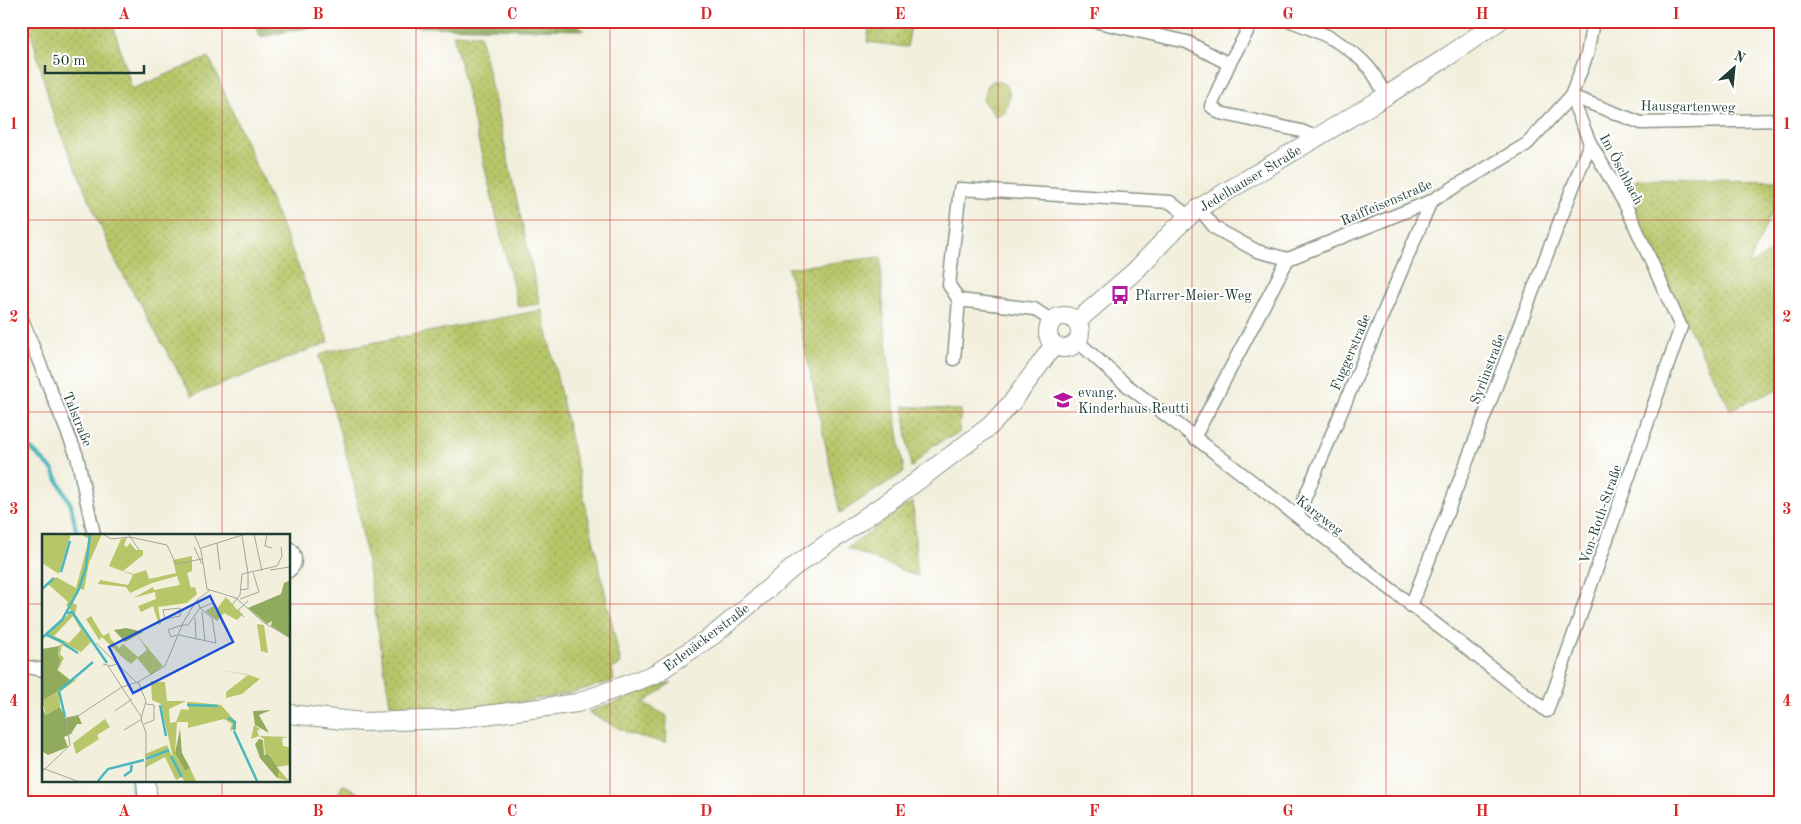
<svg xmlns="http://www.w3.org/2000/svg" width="1801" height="824" font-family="'Old Standard TT',serif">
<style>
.grass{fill:url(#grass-dots);stroke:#6b824e}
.forest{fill:url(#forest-firs);stroke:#587448}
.park{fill:url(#park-crowns);stroke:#6b824e}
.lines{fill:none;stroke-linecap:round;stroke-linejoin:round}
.stream{stroke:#48b7bf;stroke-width:4}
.street-casing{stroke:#889688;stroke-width:15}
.secondary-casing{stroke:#889688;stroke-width:20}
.street{stroke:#fff;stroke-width:12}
.secondary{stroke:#fff;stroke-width:18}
.grid{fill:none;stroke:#d62828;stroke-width:1;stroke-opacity:0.55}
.labels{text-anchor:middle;stroke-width:4;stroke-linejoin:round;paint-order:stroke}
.street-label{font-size:14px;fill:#1f3d34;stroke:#fff}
.poi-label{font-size:14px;fill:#1f3d34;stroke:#fff;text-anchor:start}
.inset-river{fill:none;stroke:#48b7bf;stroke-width:2.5}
.inset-road{fill:none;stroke:#9ea899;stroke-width:1}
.view{fill:#1d4ed8;fill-opacity:0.15;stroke:#1d4ed8;stroke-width:2.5}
.inset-edge{fill:none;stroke:#1f3d34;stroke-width:2.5}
.neatline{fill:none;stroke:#d62828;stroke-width:2}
.grid-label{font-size:16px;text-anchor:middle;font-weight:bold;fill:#d62828}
</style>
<defs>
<pattern id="grass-dots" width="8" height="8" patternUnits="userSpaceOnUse" patternTransform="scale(1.25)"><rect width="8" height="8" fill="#b7c669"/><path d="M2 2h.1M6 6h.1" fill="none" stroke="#94a257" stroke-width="1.8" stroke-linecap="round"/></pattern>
<pattern id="forest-firs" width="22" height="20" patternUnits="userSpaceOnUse" patternTransform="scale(1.25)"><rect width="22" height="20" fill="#91ab5d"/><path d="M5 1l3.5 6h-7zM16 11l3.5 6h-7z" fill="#768c4e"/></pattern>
<pattern id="park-crowns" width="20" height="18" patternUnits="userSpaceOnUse" patternTransform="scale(1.25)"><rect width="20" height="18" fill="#b7c669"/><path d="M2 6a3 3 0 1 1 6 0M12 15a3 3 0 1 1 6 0" fill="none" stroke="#94a257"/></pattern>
</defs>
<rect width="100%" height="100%" fill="#fff"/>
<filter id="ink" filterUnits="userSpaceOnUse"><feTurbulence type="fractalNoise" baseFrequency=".02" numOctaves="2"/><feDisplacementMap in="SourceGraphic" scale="10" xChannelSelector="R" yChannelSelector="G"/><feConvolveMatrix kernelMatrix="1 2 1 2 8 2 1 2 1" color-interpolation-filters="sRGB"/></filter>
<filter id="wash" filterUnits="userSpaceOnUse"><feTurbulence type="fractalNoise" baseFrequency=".0096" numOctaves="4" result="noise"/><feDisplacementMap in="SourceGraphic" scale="20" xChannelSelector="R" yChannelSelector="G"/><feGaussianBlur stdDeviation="1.12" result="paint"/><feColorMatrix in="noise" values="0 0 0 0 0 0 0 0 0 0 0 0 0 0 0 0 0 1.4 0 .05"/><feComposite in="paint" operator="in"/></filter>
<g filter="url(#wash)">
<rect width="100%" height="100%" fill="#f2efdd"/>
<!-- grass -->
<g class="grass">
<polygon points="28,21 112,21 132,89 209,57 279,219 329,342 192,396 116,262 54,118"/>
<polygon points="870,21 912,21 907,47 867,42"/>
<polygon points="453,34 480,35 540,304 518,307"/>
<polygon points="1638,178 1780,180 1780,194 1748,266 1780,246 1780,389 1730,409 1687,324 1622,187"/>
<path d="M881 257C882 328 893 401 904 472L840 513 788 268Z"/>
<path d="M542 310 621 664 612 669 614 681C598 685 582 690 566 694 509 706 449 710 391 710L354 483 319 356 329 351Z"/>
<polygon points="903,406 961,410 959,433 934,445 911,468"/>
<polygon points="913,502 917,576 847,548 903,507"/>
<polygon points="672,682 644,703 667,716 666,743 630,734 588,712"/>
<polygon points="343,784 376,803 335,803"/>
</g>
<!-- forest -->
<polygon class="forest" points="255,21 573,21 584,30 321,25 260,37"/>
<!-- park -->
<path class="park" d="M993 80C1011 84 1013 93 1005 109L1006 112 995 116 983 101 986 86Z"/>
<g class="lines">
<!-- stream -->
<g class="stream">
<polyline points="21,439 52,469 71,505 77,535"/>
<polyline points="132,780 134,803"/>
</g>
</g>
</g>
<g filter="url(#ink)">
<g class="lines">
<!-- street casing -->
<g class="street-casing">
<g id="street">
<polyline points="1093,21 1187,42 1229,64 1253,21"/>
<path d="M1291 21C1321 32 1349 44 1370 69 1376 77 1381 87 1386 96"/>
<polyline points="1229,64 1211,106 1220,113 1301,131 1316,137"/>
<polyline points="1199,208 1215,228 1257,251 1288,259 1431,201 1527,144 1571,96 1641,123 1780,120"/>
<polyline points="21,317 77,456 94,535"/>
<polyline points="1052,321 1034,309 959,300 949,285 960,189 1170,202 1188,216"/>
<polyline points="1077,341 1124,383 1297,516 1547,711 1681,327 1626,206 1590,143 1571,96 1587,55 1593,21"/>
<polyline points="954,359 959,300"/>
<polyline points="1194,438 1288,259"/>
<polyline points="1297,516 1431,201"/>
<path d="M289 548C297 554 297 565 289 571"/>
<polyline points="1411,606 1590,143"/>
<polyline points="21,666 44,670"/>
</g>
</g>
<!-- secondary casing -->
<g class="secondary-casing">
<g id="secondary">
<circle cx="1064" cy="332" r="16"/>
<polyline points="1076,322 1135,271 1176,228 1199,208 1386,96 1447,57 1499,21"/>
<polyline points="289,714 362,722 455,719 577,703 655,674 715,634 795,566 912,485 990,426 1013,401 1054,345"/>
<polyline points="146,780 148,803"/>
</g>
</g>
<!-- street -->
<use href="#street" class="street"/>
<!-- secondary -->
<use href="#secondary" class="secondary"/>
</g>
</g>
<!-- grid -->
<path class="grid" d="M222 21V535M416 21V803M610 21V803M804 21V803M998 21V803M1192 21V803M1386 21V803M1580 21V803M21 220H1780M21 412H1780M21 604H44M289 604H1780M222 780V803"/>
<!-- icons -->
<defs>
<g id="bus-bare" transform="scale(1.5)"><path d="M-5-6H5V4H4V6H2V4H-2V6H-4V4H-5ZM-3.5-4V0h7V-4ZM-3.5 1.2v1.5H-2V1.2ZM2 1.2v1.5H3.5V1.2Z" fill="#b5179e" stroke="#fff" stroke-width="2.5" paint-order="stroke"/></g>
<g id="school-bare" transform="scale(1.5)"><path d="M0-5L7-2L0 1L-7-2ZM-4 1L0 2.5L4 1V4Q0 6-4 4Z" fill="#b5179e" stroke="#fff" stroke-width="2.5" paint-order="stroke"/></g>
</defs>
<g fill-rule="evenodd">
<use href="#bus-bare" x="1120" y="295"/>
<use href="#school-bare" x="1063" y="400"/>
</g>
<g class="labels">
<!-- street labels -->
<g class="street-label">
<text transform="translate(1688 106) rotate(1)" y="5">Hausgartenweg</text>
<text transform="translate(1622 169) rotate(62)" y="5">Im Öschbach</text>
<text transform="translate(1250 178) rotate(-31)" y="5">Jedelhauser Straße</text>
<text transform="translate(1386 202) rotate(-23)" y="5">Raiffeisenstraße</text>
<text transform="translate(1350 352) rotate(-67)" y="5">Fuggerstraße</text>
<text transform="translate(1487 369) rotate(-69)" y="5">Syrlinstraße</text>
<text transform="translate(78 419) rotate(68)" y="5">Talstraße</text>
<text transform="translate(1600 514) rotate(-71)" y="5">Von-Roth-Straße</text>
<text transform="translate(1320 515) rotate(38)" y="5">Kargweg</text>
<text transform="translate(706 637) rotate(-37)" y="5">Erlenäckerstraße</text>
</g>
<!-- poi labels -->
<g class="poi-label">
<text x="1135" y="300">Pfarrer-Meier-Weg</text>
<text x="1078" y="397">evang.<tspan x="1078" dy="16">Kinderhaus Reutti</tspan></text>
</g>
</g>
<!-- overview -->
<g transform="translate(42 534)">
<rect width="248" height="248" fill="#f2efdd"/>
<path d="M0 0H29L17 40 0 29ZM38 0H47V6L49 0H60L47 29 42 56 37 54 29 68 35 71 33 81 24 71 26 68 6 50 14 43 34 54 47 5ZM85 4 82 11 85 13 88 9 94 16H101V21L81 37 92 40 104 36 107 45 134 39 131 26 150 22V37L145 39 149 54 153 53 155 60 145 69 116 73 119 90 117 91 111 72 99 78 96 72 114 65 113 58 91 64 111 53 112 56 138 51 135 42 110 49 88 59 84 53 56 50 58 46 86 51 91 41 67 32 79 5ZM184 63 200 81 195 86 182 79 175 87 163 77 172 72 173 77ZM29 78 49 108 39 118 5 100ZM31 82 39 96 27 109 12 102ZM49 82 61 102 72 96 67 99 69 105 77 114 81 110 96 123 105 116 95 101 121 132 109 141 95 124 89 130 81 124 60 103 57 106 44 85ZM215 90 222 91 226 119 219 117ZM21 109 40 121 20 111 18 120 22 124 16 136 30 147 36 145 17 158 18 173 4 181 0 167 29 148 15 136 19 126 16 121 17 112ZM172 135 204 140 218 145 200 160 184 164V158L206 141ZM109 147 123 148 125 167H144L127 175 128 189 134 188 139 175 147 176 145 168H151L179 171 194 188V195L188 197 190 190 182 185 146 194V188H135L133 219 143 237 148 234 154 247H142L131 224 119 170 110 166ZM63 185 68 193 55 201 57 205 34 220 31 209ZM212 191 219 196H215L217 202 247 203 240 204 241 212 247 213V231L235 233 247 247 235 244 228 220 223 221 222 205 217 202 209 205ZM125 211 139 243 134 246 123 223 103 234 104 227 125 217 103 225V220Z" fill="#b7c669" fill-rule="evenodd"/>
<path d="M247 47V103L229 92 230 87 225 90 206 74 239 60 242 49ZM84 94 89 95 101 98 83 108 72 96ZM17 112 16 121 19 126 15 136 30 148 0 167V115ZM18 173 23 184 36 181 40 190H35L29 200 22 203 26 213 6 221 0 217V174L4 181ZM229 176 217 181 227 199 213 191 211 177ZM138 195 140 219 148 234 143 237 133 219ZM217 205 221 206 222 221 227 220 237 237 235 244 218 224 213 210Z" fill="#91ab5d"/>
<path class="inset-river" d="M19 38 28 7M0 55 12 44M25 79 30 78 65 129M5 101 22 109M0 104 20 86 37 55 44 33 48 0M22 110 36 119M18 156 51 128M17 157 23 183M118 171 124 202M145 171 176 172M186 184 193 188 192 196M192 197 215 247M129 222 140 243M104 225 127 216M82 242 89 237 90 229M56 247 66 235 102 226"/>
<path class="inset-road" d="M61 0 69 5 88 3 125 11 134 30 160 25M86 0 98 17M152 0 159 16 165 55 194 64 221 88 248 104M212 0 220 37M225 0 223 12 230 14M200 2 206 39M175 9 178 36M152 13 160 30M159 14 204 0M228 36 248 33M198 56 206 55V38M198 65 217 58 211 38M190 71 198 61 200 40 235 32 240 22 239 13M138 74V82L123 85 121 76ZM160 77 163 107M202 83 196 76 206 67M153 84 154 105M140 91H146L158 74 171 69M135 101 129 103 126 96 140 91M137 101 174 109 170 84 158 74 155 66M54 109 94 148M61 130 69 132 77 129M66 132 100 184M96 148 123 132 141 89 154 67 168 56M96 148 104 167 99 185 104 199V247M73 177 90 165M102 190 112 186V171L104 170M82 196 100 185M0 234 35 247M0 238 28 211 24 184 36 182 80 153 96 148"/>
<path class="view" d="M168 62 191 108 91 159 67 113Z"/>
<rect width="248" height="248" class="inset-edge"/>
</g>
<!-- margin -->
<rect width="1801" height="824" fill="none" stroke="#fff" stroke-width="55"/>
<!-- north arrow -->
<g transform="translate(1734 68) rotate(27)" stroke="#ffffff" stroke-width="4" paint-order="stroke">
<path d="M0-4L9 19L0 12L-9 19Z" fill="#1f3d34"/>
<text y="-8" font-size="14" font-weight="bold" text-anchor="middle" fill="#1f3d34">N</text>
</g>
<!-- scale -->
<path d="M45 65v8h99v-8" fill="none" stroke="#1f3d34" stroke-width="2.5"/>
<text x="52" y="65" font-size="15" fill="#1f3d34" stroke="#ffffff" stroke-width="4" paint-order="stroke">50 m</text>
<rect x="28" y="28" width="1746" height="768" class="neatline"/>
<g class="grid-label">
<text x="124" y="19">A</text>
<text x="318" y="19">B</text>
<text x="512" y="19">C</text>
<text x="706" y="19">D</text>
<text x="900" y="19">E</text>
<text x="1094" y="19">F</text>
<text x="1288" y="19">G</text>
<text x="1482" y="19">H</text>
<text x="1676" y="19">I</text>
<text x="14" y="129">1</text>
<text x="1787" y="129">1</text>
<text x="14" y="322">2</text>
<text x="1787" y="322">2</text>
<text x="14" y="514">3</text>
<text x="1787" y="514">3</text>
<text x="14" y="706">4</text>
<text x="1787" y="706">4</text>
<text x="124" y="816">A</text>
<text x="318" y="816">B</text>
<text x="512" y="816">C</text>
<text x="706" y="816">D</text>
<text x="900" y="816">E</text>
<text x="1094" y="816">F</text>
<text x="1288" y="816">G</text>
<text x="1482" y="816">H</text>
<text x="1676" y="816">I</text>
</g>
</svg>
